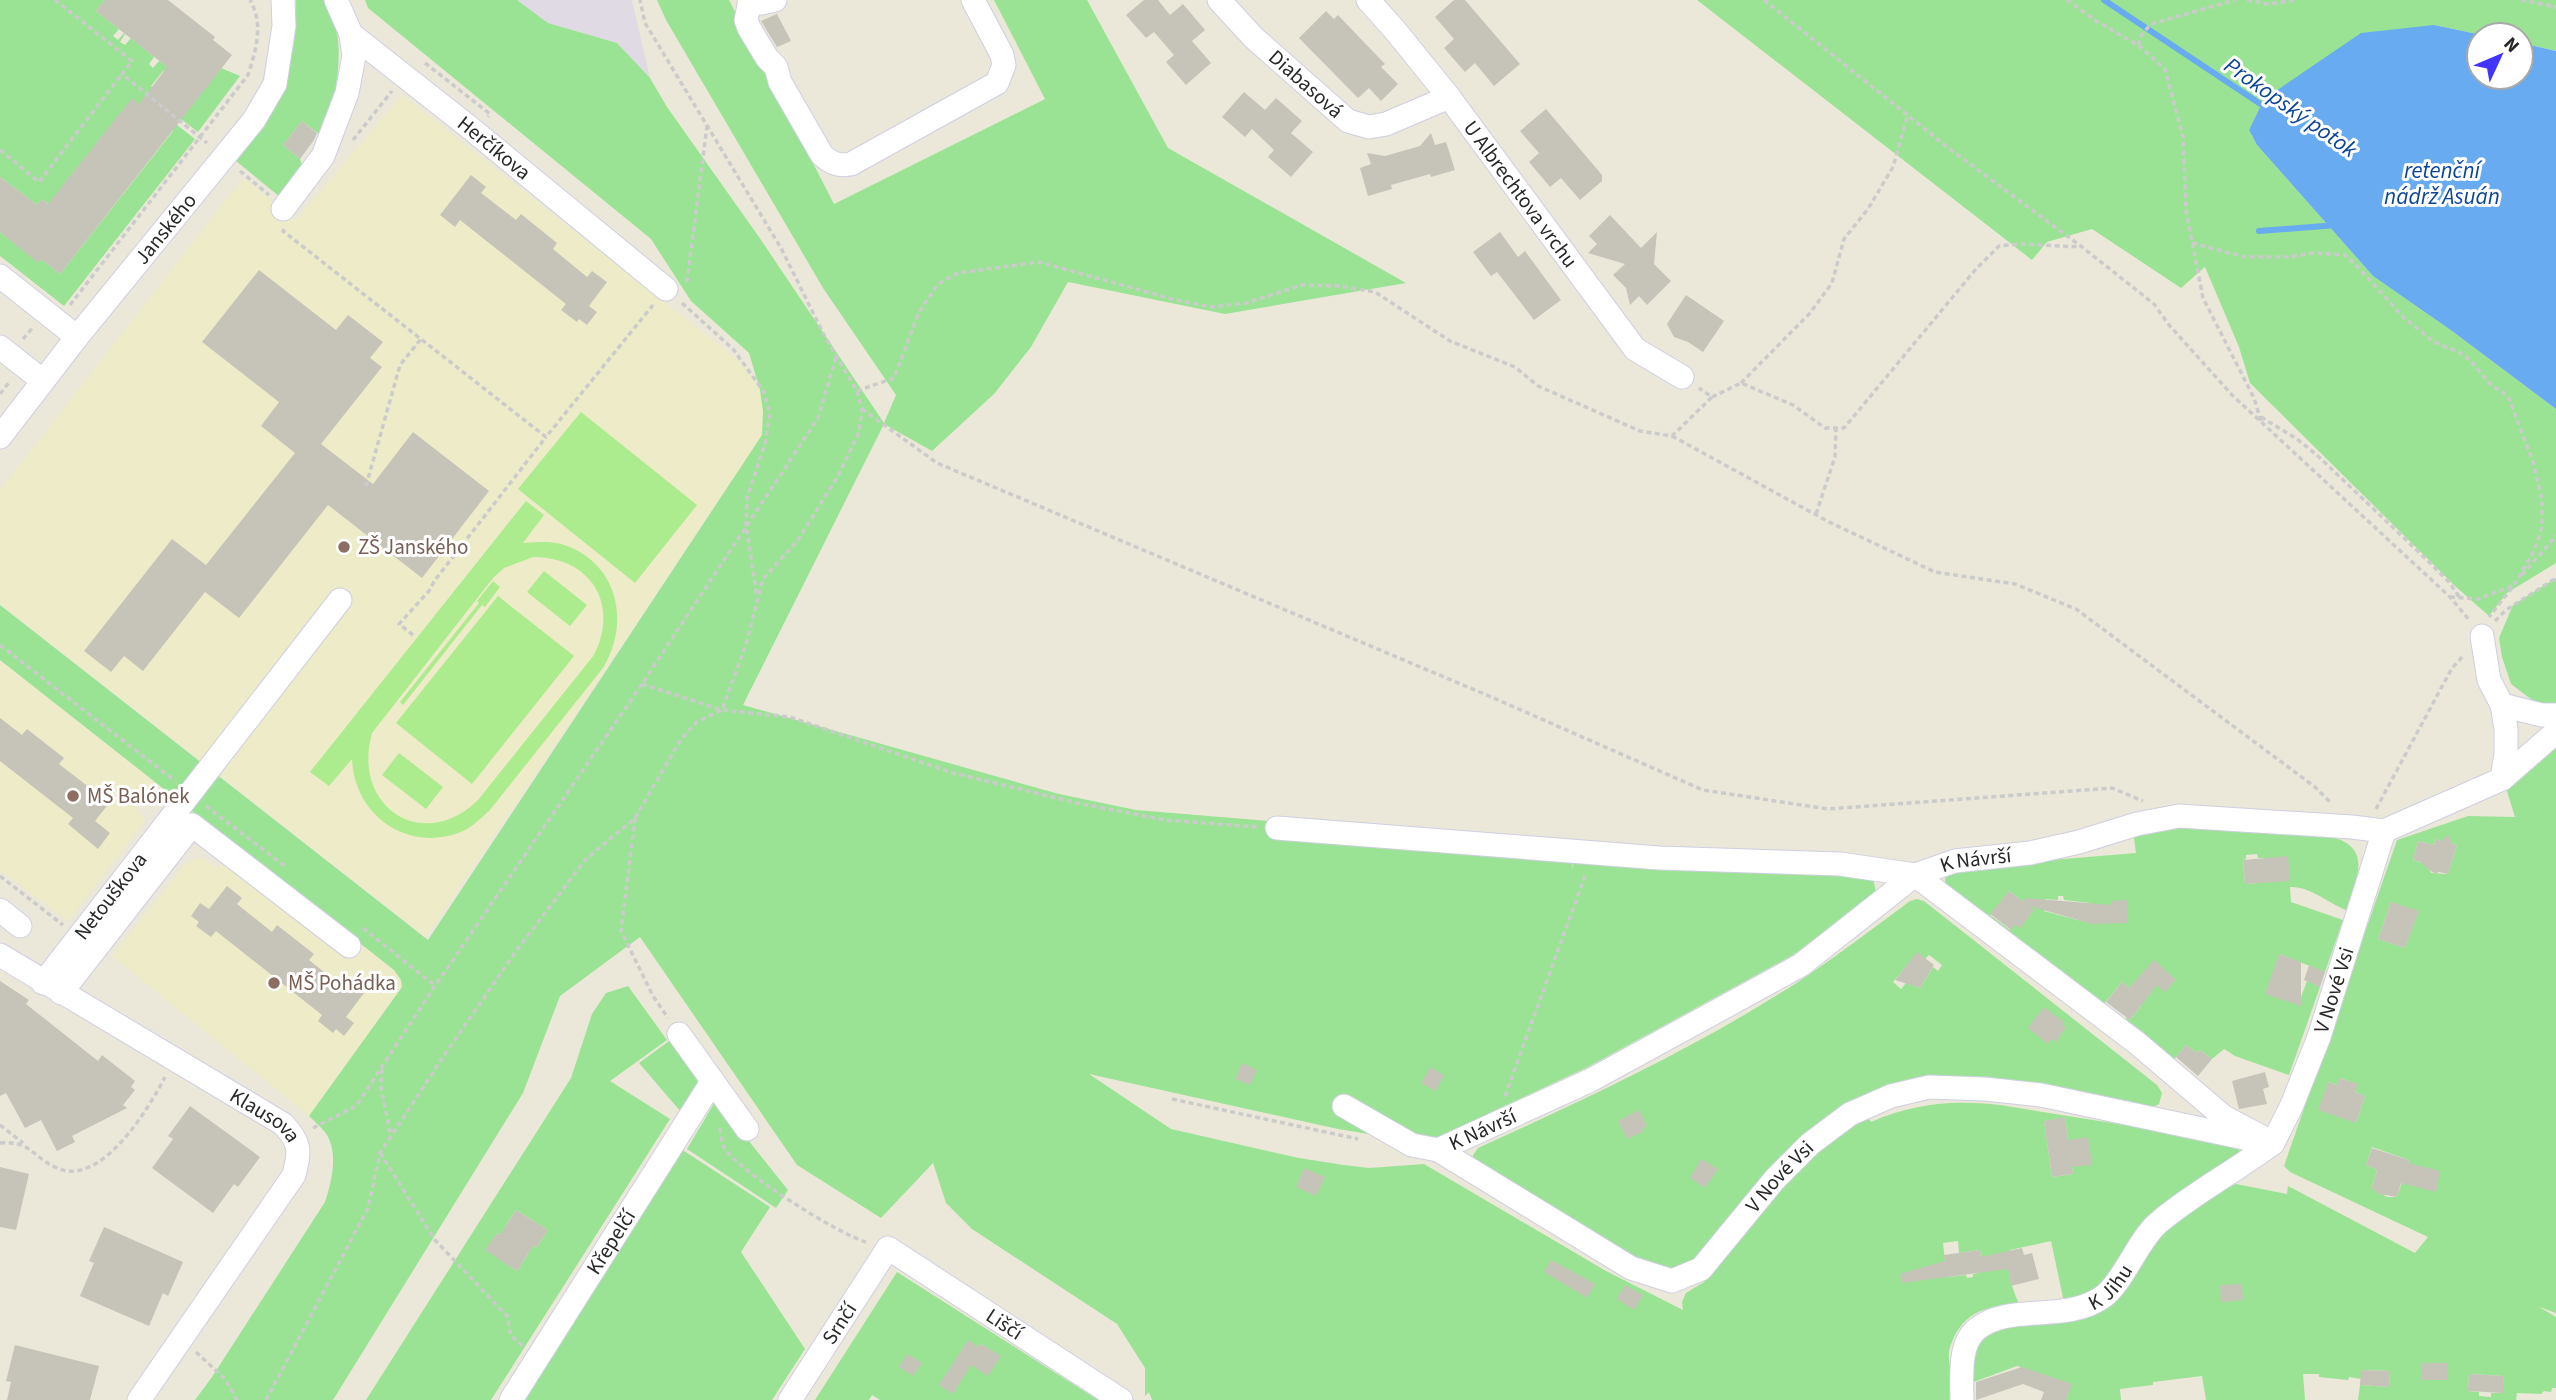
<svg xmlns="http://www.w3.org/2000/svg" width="2556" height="1400" font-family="'Source Sans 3',sans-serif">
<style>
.industrial{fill:#dfdae3}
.education{fill:#edebc8}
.green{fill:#9be394;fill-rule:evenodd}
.pitch{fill:#adeb8f;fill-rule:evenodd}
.water{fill:#69abf0}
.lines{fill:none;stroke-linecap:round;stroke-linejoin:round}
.stream{stroke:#69abf0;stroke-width:6}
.building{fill:#c6c4b9}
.minor-casing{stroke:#cfcee2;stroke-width:25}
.path{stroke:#cbcbcb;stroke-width:3.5;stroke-dasharray:5 3.5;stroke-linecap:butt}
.minor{stroke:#fff;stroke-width:23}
.education-dot{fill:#8d6e63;stroke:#fff;stroke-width:2.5}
.labels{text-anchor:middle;stroke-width:6;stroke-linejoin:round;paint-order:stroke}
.street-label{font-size:21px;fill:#282828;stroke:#fff}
.education-label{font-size:21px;fill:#785e54;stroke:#fff;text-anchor:start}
.water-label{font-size:23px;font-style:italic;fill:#0b4599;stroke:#fff}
</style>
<rect width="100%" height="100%" fill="#ebe8d9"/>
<!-- industrial -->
<polygon class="industrial" points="517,0 632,0 650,78 617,43 548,23"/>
<!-- education -->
<g class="education">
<polygon points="402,95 744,365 760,390 763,411 762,435 426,937 0,604 0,490 243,178 296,220"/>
<polygon points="0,660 157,784 136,808 144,819 143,824 68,921 0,870"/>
<polygon points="236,846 394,970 401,980 402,987 309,1116 112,956 185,864 197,858 204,859 218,869"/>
</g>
<!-- green -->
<g class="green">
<polygon points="0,0 105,0 96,11 119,29 113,36 118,40 124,33 125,34 120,42 125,45 131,38 154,57 149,64 153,68 159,61 168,67 172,78 163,71 151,86 185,113 221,68 240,76 198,132 181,119 177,125 195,139 64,306 0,256 0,232 38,262 41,259 60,274 173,131 132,99 64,184 56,210 42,199 37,205 0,177"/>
<path d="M296 0H325C328 9 335 20 337 31 342 64 335 102 324 133L319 134 302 121 283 145 300 159 303 168 280 197 236 161C278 111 298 66 296 0Z"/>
<path d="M365 0H517L548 23 617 43 650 78 667 107 759 237 884 423 896 395 823 288 666 20 657 0H729L834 204 1045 99 994 0H1087L1168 148 1406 283 1225 314 1068 282 1031 347 994 394 932 451 884 424 743 705 1059 794 1136 810 1292 823 1574 859 1571 871 1576 857 1871 868 1876 893 1793 955 1586 1068 1487 1114 1442 1146 1338 1129 1089 1074 1171 1129 1299 1158 1344 1165 1369 1168 1424 1164 1606 1271 1683 1310 1682 1302 1686 1293 1704 1282 1777 1181 1864 1112 1871 1122C1916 1103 1952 1100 2000 1105L2231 1142 2240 1150 2236 1158 2107 1288 2065 1307 2051 1241 2010 1250C2006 1271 2011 1285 2019 1304 1991 1306 1968 1309 1954 1337 1951 1344 1948 1350 1949 1358 1949 1371 1958 1387 1963 1400H1152L1149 1392 1145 1396V1368L1117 1324 972 1229 946 1203 933 1163 881 1218 797 1165 640 937 560 996 523 1093 333 1400H195L212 1377 325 1202C332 1181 339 1151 325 1132 320 1126 314 1121 309 1116L402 987 401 980 394 970 0 660V605L428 940 762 435 763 411 760 390 749 353 691 301 651 239 368 8ZM2065 1118 2073 1174 2052 1177 2044 1121ZM1958 1241 1959 1253 1980 1250 1983 1268 1978 1269 1979 1273 1973 1274V1277L1967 1278 1966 1275 1947 1277 1943 1243Z"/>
<polygon points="1697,0 2556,0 2556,51 2521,43 2521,35 2482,35 2434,25 2264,99 2249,130 2257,145 2373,276 2452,331 2556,409 2556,563 2507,593 2489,616 2455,586 2250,383 2239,347 2205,267 2181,288 2092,229 2047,242 2032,260"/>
<polygon points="2556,578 2556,703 2536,703 2511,684 2502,657 2499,638 2513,605"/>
<path d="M2556 748V1313L2539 1307 2556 1317V1388H2552L2551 1392 2544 1391 2541 1394 2517 1393 2516 1400H2358L2360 1385 2389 1387 2390 1371 2362 1370 2361 1379 2349 1377 2348 1380 2319 1377V1374H2303L2305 1400H2206L2202 1376 2153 1382V1385L2120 1389 2121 1400H2066L2071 1384 2017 1366 1971 1383 1979 1324 2078 1319 2093 1316 2108 1306 2152 1235 2215 1192 2236 1184 2287 1194 2288 1186 2415 1253 2428 1237 2290 1172 2284 1166 2397 840 2468 816 2515 817 2506 788ZM2449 838 2452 844 2457 845 2448 874 2431 873 2428 865 2413 860 2418 841 2434 845 2436 839 2441 841ZM2391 902 2418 912 2405 948 2378 939ZM2340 1078 2357 1084 2355 1092 2365 1096 2356 1123 2328 1082 2337 1085ZM2372 1147 2409 1160 2397 1197H2387L2372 1188 2377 1170 2366 1165ZM2469 1374 2504 1376 2502 1393H2491V1397L2479 1396V1392L2468 1391Z"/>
<path d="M2194 823 2331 837C2374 847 2356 881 2346 910 2328 903 2310 886 2290 887L2291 902 2343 920 2325 972 2279 954 2298 1005 2307 981 2320 987 2289 1075 2235 1056 2224 1049 2212 1059 2200 1050 2197 1053 2186 1045 2168 1067 1946 888 1945 879 1950 872 2039 861 2136 853 2133 831ZM2257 854 2258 858H2267L2269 882 2245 884 2243 860 2246 859V855ZM2009 891 2029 906 2010 930 1990 915ZM2058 896H2063L2064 900 2090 903 2089 913 2092 914 2093 924 2044 911 2045 899 2058 900ZM2122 982 2141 998V1006L2130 1020 2127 1017 2125 1020 2104 1004Z"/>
<path d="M1917 899 1924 901 2157 1085 2162 1093 2159 1104 2153 1107 1883 1092 1699 1257 1685 1265 1671 1268 1655 1267 1620 1252 1473 1162V1155L1478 1148C1590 1097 1704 1044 1807 976 1842 952 1876 926 1910 901ZM1917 953 1924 960 1929 955 1942 965 1938 971 1933 967 1920 988 1906 983 1901 989 1893 982Z"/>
<path d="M628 986 667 1040 610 1081 670 1119 491 1400H366L571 1078 592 1014 606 993ZM516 1210 548 1230 536 1248 527 1242 528 1254 517 1271 486 1250 497 1233 510 1241 505 1227Z"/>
<polygon points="669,1041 697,1077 697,1091 681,1112 639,1063"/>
<polygon points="716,1100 788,1190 776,1208 687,1149"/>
<polygon points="681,1149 770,1207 741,1252 805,1349 772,1400 520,1400"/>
<path d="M897 1272 1098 1400H880L872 1395 869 1400H815ZM981 1344 1000 1356 988 1375 958 1356 978 1347Z"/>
</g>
<!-- pitch -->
<g class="pitch">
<polygon points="581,412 697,505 635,583 518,489"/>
<path d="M526 501 544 515 523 543C536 542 549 541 561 544 618 561 631 622 603 668L489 811C479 820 470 829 458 833 404 852 354 813 352 759L329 786 310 772ZM533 557C590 557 620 603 594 655L478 800C423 854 351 807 372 733L493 578 504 568Z"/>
<polygon points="544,571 587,605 570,626 527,592"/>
<polygon points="493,581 500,587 485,607 482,605 403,705 400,702 479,603 477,601"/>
<polygon points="498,596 574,656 472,784 396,723"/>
<polygon points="399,753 443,787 426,809 382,775"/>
</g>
<!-- water -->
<polygon class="water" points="2434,25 2482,35 2479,35 2479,77 2521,77 2521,43 2556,51 2556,409 2452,331 2373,276 2257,145 2249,130 2264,99 2361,33"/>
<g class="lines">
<!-- stream -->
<g class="stream">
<polyline points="2104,0 2265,107"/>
<polyline points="2259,231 2337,225"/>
</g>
</g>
<!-- building -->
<g class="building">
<polygon points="105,0 168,0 215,37 213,40 232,55 60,274 41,259 38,263 0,232 0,177 37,205 42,199 48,204 132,98 139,104 167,67 96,11"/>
<polygon points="1144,0 1158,0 1170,15 1183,4 1205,30 1192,41 1211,63 1186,85 1166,62 1174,55 1154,32 1146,38 1126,15"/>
<polygon points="1454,0 1465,0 1520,64 1494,86 1475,63 1465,72 1444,48 1454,39 1435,17"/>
<polygon points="1326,11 1334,19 1338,15 1358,36 1385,64 1381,67 1398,84 1381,101 1369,88 1358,98 1299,38"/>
<polygon points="777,14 791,41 777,47 761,21"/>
<polygon points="1244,92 1265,110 1276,98 1302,121 1291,133 1313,152 1291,177 1268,157 1274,150 1252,129 1245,137 1222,117"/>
<polygon points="1546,109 1602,175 1602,181 1580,200 1561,178 1550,187 1529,162 1539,153 1520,131"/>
<polygon points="302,121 317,133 314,140 300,159 283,145"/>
<polygon points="1431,133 1435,145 1446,142 1455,170 1431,177 1430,174 1391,185 1392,189 1368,196 1360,168 1371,164 1367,153 1385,156 1420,146"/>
<polygon points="471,175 486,187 481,193 516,220 521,214 557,243 553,249 587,277 592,271 607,282 589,306 597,312 587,325 579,319 577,322 561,310 566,304 460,220 455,227 440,215"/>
<polygon points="1610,215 1641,248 1657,232 1654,264 1671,281 1647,305 1639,296 1630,305 1626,288 1613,275 1625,264 1588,253 1597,244 1589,236"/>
<polygon points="1500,232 1518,257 1525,251 1561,300 1534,320 1497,272 1491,276 1473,252"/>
<polygon points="259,270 336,330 348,315 383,342 370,358 382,367 321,444 373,484 413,432 489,491 422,578 328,505 239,618 205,592 143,671 124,656 111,672 84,651 172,539 206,565 295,453 261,426 279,402 202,342"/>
<polygon points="1686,295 1724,321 1703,352 1688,342 1674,337 1667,324"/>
<polygon points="0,718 22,735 27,729 64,758 59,764 94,791 99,785 114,797 95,821 110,833 98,849 68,824 73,818 0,761"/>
<polygon points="2448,835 2452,844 2457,845 2448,874 2439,872 2435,874 2420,862 2413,860 2418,841 2434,845 2436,839 2441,841"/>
<polygon points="2288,856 2290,881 2245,884 2243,860"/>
<polygon points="227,886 242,898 237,904 272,932 277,925 314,954 309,960 344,988 349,981 364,993 346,1017 354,1023 344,1036 336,1029 333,1033 318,1021 322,1015 216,931 211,937 196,926 199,922 191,916 200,903 209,909"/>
<polygon points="2009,891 2024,902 2025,898 2112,905 2112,901 2127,900 2128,923 2092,924 2029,906 2034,910 2020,928 2015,925 2011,930 1990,914"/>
<polygon points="2391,902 2419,911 2405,948 2378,939"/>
<polygon points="1917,952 1934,965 1920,988 1895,980"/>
<polygon points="2279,954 2301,962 2301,1006 2265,994"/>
<polygon points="2154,960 2176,980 2164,992 2157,985 2130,1020 2106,1002 2122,982 2129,988"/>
<polygon points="2309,965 2325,972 2320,987 2304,980"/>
<polygon points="0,981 29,1000 26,1004 98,1061 102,1055 135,1081 131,1087 135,1090 123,1105 127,1108 72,1136 75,1142 57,1151 41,1120 25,1128 6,1093 0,1096"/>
<polygon points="2044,1007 2064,1022 2062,1025 2066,1027 2056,1042 2051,1039 2048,1044 2028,1028"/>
<polygon points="2186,1045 2197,1053 2200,1050 2212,1059 2198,1076 2176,1057"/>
<polygon points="1242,1063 1257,1070 1250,1085 1235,1079"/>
<polygon points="1430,1067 1444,1075 1436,1091 1421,1083"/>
<polygon points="2265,1072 2269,1087 2263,1089 2267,1104 2239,1109 2232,1081"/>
<polygon points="2339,1078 2358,1084 2355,1092 2365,1096 2356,1123 2318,1110 2328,1082 2337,1085"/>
<polygon points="190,1106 260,1157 238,1187 234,1184 213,1213 152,1168 173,1139 168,1136"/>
<polygon points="1639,1110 1647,1126 1642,1129 1644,1131 1627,1139 1618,1121"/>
<polygon points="2065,1117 2068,1140 2088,1137 2092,1165 2072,1167 2073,1174 2052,1177 2044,1121"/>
<polygon points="2372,1148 2409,1160 2408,1163 2440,1171 2436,1192 2401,1183 2397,1197 2379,1194 2372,1188 2377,1170 2366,1165"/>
<polygon points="1701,1159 1718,1169 1705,1188 1690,1178"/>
<polygon points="0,1167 29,1174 16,1230 0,1227"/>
<polygon points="1304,1168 1325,1177 1316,1196 1296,1187"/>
<polygon points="516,1210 548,1230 536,1248 533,1246 517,1271 485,1250 497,1233 500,1235"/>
<polygon points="104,1227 183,1262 168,1296 163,1293 149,1326 80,1296 94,1263 89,1261"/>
<polygon points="2022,1248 2024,1255 2032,1253 2039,1279 2011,1286 2008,1269 1902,1283 1900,1274 1945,1261 1944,1255 1980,1250 1981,1257"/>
<polygon points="1551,1260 1595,1284 1587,1298 1544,1272"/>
<polygon points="2242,1284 2243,1300 2221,1302 2220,1285"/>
<polygon points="1625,1285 1643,1295 1634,1310 1617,1299"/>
<polygon points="968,1340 978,1347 981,1344 1001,1356 988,1376 971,1365 953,1394 939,1385"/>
<polygon points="15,1345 99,1366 90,1400 7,1400 11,1382 6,1381"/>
<polygon points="907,1354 922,1363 913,1376 899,1367"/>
<rect x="2422" y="1363" width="26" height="17"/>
<polygon points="2022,1367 2072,1384 2066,1400 2041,1400 2044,1392 2023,1384 1976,1400 1976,1382"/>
<polygon points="2361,1370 2390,1371 2389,1387 2360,1385"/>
<polygon points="2469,1374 2504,1376 2503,1393 2468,1391"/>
</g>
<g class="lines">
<!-- minor casing -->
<g class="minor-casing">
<g id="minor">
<path id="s1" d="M336 0 351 34 469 127 666 289"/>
<polyline points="749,0 761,3 775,0"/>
<path id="s2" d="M1219 0 1254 38 1348 121 1369 127 1386 124 1449 97"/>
<path id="s3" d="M1368 0 1394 29 1449 97 1635 349 1682 377"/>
<path d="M750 1 746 20 749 28 767 58 776 67 780 82 822 155C832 164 839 166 851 164L997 83 1004 65 1002 55 973 0"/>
<polyline points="283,209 323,156 347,93 354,56 351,34"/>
<polyline points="0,276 77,337"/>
<polyline points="0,347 43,381"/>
<path id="s4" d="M0 437 77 337 254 120 275 84 284 26 283 0"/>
<polyline points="2482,636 2489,680 2502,705 2506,729 2506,754 2502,779"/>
<polyline points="2502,705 2542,715 2556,715"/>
<path id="s5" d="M1277 828 1659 858 1840 864 1915 875 2137 1043 2224 1117 2273 1143 2292 1105 2319 1037 2384 831"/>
<polyline points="0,910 20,926"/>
<path id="s6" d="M0 955 283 1124C301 1143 300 1151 294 1175L139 1400"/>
<path id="s7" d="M43 983 340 600"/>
<polyline points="61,993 192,825 349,946"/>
<polyline points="679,1034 747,1129"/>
<path id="s8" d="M1344 1106 1412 1145 1438 1150 1631 1268 1672 1281 1701 1269 1775 1179 1810 1144 1850 1114 1891 1096 1929 1087 1985 1089 2041 1095 2249 1139"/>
<path id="s9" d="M1438 1150 1591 1080 1801 965 1915 875 1955 861 2030 853 2079 842 2137 824 2179 816 2352 827 2384 831 2502 779 2556 732"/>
<path id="s10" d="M511 1400 712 1082"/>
<path id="s11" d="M790 1400 888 1248 1121 1400"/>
<path id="s12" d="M1962 1400C1962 1378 1958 1344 1977 1329 2010 1302 2067 1324 2104 1296 2123 1282 2139 1239 2158 1223 2193 1193 2236 1171 2273 1143"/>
</g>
</g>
<!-- path -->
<g class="path">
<polyline points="55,0 132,61 122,74 207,143"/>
<polyline points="1764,0 1951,150 2082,247 2154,304 2169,325 2232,395 2450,597 2470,621"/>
<polyline points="2067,0 2096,21 2138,45 2165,69 2183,137 2186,211 2203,298 2254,398 2261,421"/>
<polyline points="2247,0 2268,4 2297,0"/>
<polyline points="2521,0 2556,7"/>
<polyline points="2138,45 2142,34 2151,24 2235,0"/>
<polyline points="425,63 490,114 488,117"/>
<polyline points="353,140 392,91"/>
<polyline points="0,150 39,182 122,74"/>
<polyline points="240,171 269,195"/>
<polyline points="284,229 283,231 546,437 653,305"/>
<polyline points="2192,243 2245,257 2289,257 2313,253 2345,255 2356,265 2404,318 2434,342 2458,352 2470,360 2490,384 2508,396 2533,462 2542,500 2542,526 2535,549 2514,585 2489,617"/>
<polyline points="687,282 707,126"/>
<polyline points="682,303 733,349 764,392 770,414 765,444 747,498 746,525 757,597"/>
<path d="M70 305 248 75C256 50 264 24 250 0"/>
<polyline points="23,339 34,326"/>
<polyline points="1741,383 1810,313 1832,283 1844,239 1868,209 1893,167 1908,114"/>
<polyline points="857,391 894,378 919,312 938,284 958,273 1039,262 1176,300 1211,307 1246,303 1302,285 1340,286 1375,292 1450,341 1515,367 1538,386 1640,431 1672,436 1712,397 1699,388"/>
<polyline points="0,394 10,381"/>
<polyline points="1712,397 1741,383 1793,405 1825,428 1844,428 1976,269 1999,246 2020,244 2080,247"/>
<polyline points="862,409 937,463 1489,696 1703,790 1828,809 2112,788 2143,801"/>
<polyline points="2261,417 2297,439 2318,456 2427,560 2449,582 2460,598"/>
<polyline points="1672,436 1829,522 1935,572 2015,584 2076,609 2315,787 2332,804"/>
<polyline points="366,486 400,365 421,339"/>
<polyline points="1816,514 1835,457 1836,428"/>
<polyline points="2522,575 2556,536"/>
<polyline points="2450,597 2478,599 2512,586"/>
<polyline points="2495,621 2506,610 2556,578"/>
<polyline points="413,635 399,624 429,591 435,580 546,437"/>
<polyline points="0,645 175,781"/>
<polyline points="642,684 722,710 790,717 953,773 1077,803 1165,820 1257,827"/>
<polyline points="206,806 286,867"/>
<polyline points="2376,809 2452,668 2464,655"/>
<polyline points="635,818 621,931 653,996 668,1018"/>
<polyline points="0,876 63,925"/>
<polyline points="363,928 435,986"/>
<polyline points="382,1069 381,1088 391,1136"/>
<polyline points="1505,1096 1586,873"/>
<polyline points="1172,1099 1358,1139"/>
<polyline points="0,1125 23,1143"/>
<polyline points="313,1128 356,1106 435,986 642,684 818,418 836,357"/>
<path d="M720 1128C721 1135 721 1143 725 1149 740 1172 838 1234 866 1242"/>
<path d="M0 1143C31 1140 33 1158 57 1168 101 1188 149 1108 165 1077"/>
<polyline points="380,1153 435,1240 507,1316 511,1336 523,1346"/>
<polyline points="196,1352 225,1379 237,1400"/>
<polyline points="266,1400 368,1208 380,1153 441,1060 514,954 585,860 635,818 681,739 697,722 722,710 746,644 763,579 798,540 838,476 859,432 862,409 857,391 825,337 781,248 645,23 640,0"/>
</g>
<!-- minor -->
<use href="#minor" class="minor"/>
</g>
<!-- markers -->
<g class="education-dot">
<circle cx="344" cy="547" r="7"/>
<circle cx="73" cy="796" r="7"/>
<circle cx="274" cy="983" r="7"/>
</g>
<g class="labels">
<!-- street labels -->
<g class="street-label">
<text dy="7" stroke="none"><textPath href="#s2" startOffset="121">Diabasová</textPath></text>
<text dy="7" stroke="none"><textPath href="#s1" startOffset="220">Herčíkova</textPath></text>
<text dy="7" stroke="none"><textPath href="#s3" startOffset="247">U Albrechtova vrchu</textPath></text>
<text dy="7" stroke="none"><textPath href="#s4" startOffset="266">Janského</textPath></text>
<text dy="7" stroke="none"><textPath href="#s9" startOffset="616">K Návrší</textPath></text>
<text dy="7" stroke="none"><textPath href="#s7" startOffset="110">Netouškova</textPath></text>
<text dy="7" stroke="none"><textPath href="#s5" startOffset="1253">V Nové Vsi</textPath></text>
<text dy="7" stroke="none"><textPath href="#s6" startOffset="310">Klausova</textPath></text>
<text dy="7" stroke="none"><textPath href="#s9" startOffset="49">K Návrší</textPath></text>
<text dy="7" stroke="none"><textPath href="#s8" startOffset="527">V Nové Vsi</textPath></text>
<text dy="7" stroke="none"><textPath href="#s10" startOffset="187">Křepelčí</textPath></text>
<text dy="7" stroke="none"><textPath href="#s12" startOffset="219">K Jihu</textPath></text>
<text dy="7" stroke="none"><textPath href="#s11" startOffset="91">Srnčí</textPath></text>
<text dy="7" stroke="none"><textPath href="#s11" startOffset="320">Liščí</textPath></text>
</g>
<!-- education labels -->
<g class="education-label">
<text x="358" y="554">ZŠ Janského</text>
<text x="87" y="803">MŠ Balónek</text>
<text x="288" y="990">MŠ Pohádka</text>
</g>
<!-- water labels -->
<g class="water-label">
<text transform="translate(2291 107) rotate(35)" y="8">Prokopský potok</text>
<text x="2442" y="178">retenční<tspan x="2442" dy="26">nádrž Asuán</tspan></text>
</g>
</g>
<!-- north arrow -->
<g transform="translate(2500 56) rotate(46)"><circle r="33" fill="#ffffff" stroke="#a9a9a9" stroke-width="2"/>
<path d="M0-5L12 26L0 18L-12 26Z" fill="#4134fd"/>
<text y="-10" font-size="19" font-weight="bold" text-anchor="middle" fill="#282828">N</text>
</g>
</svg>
